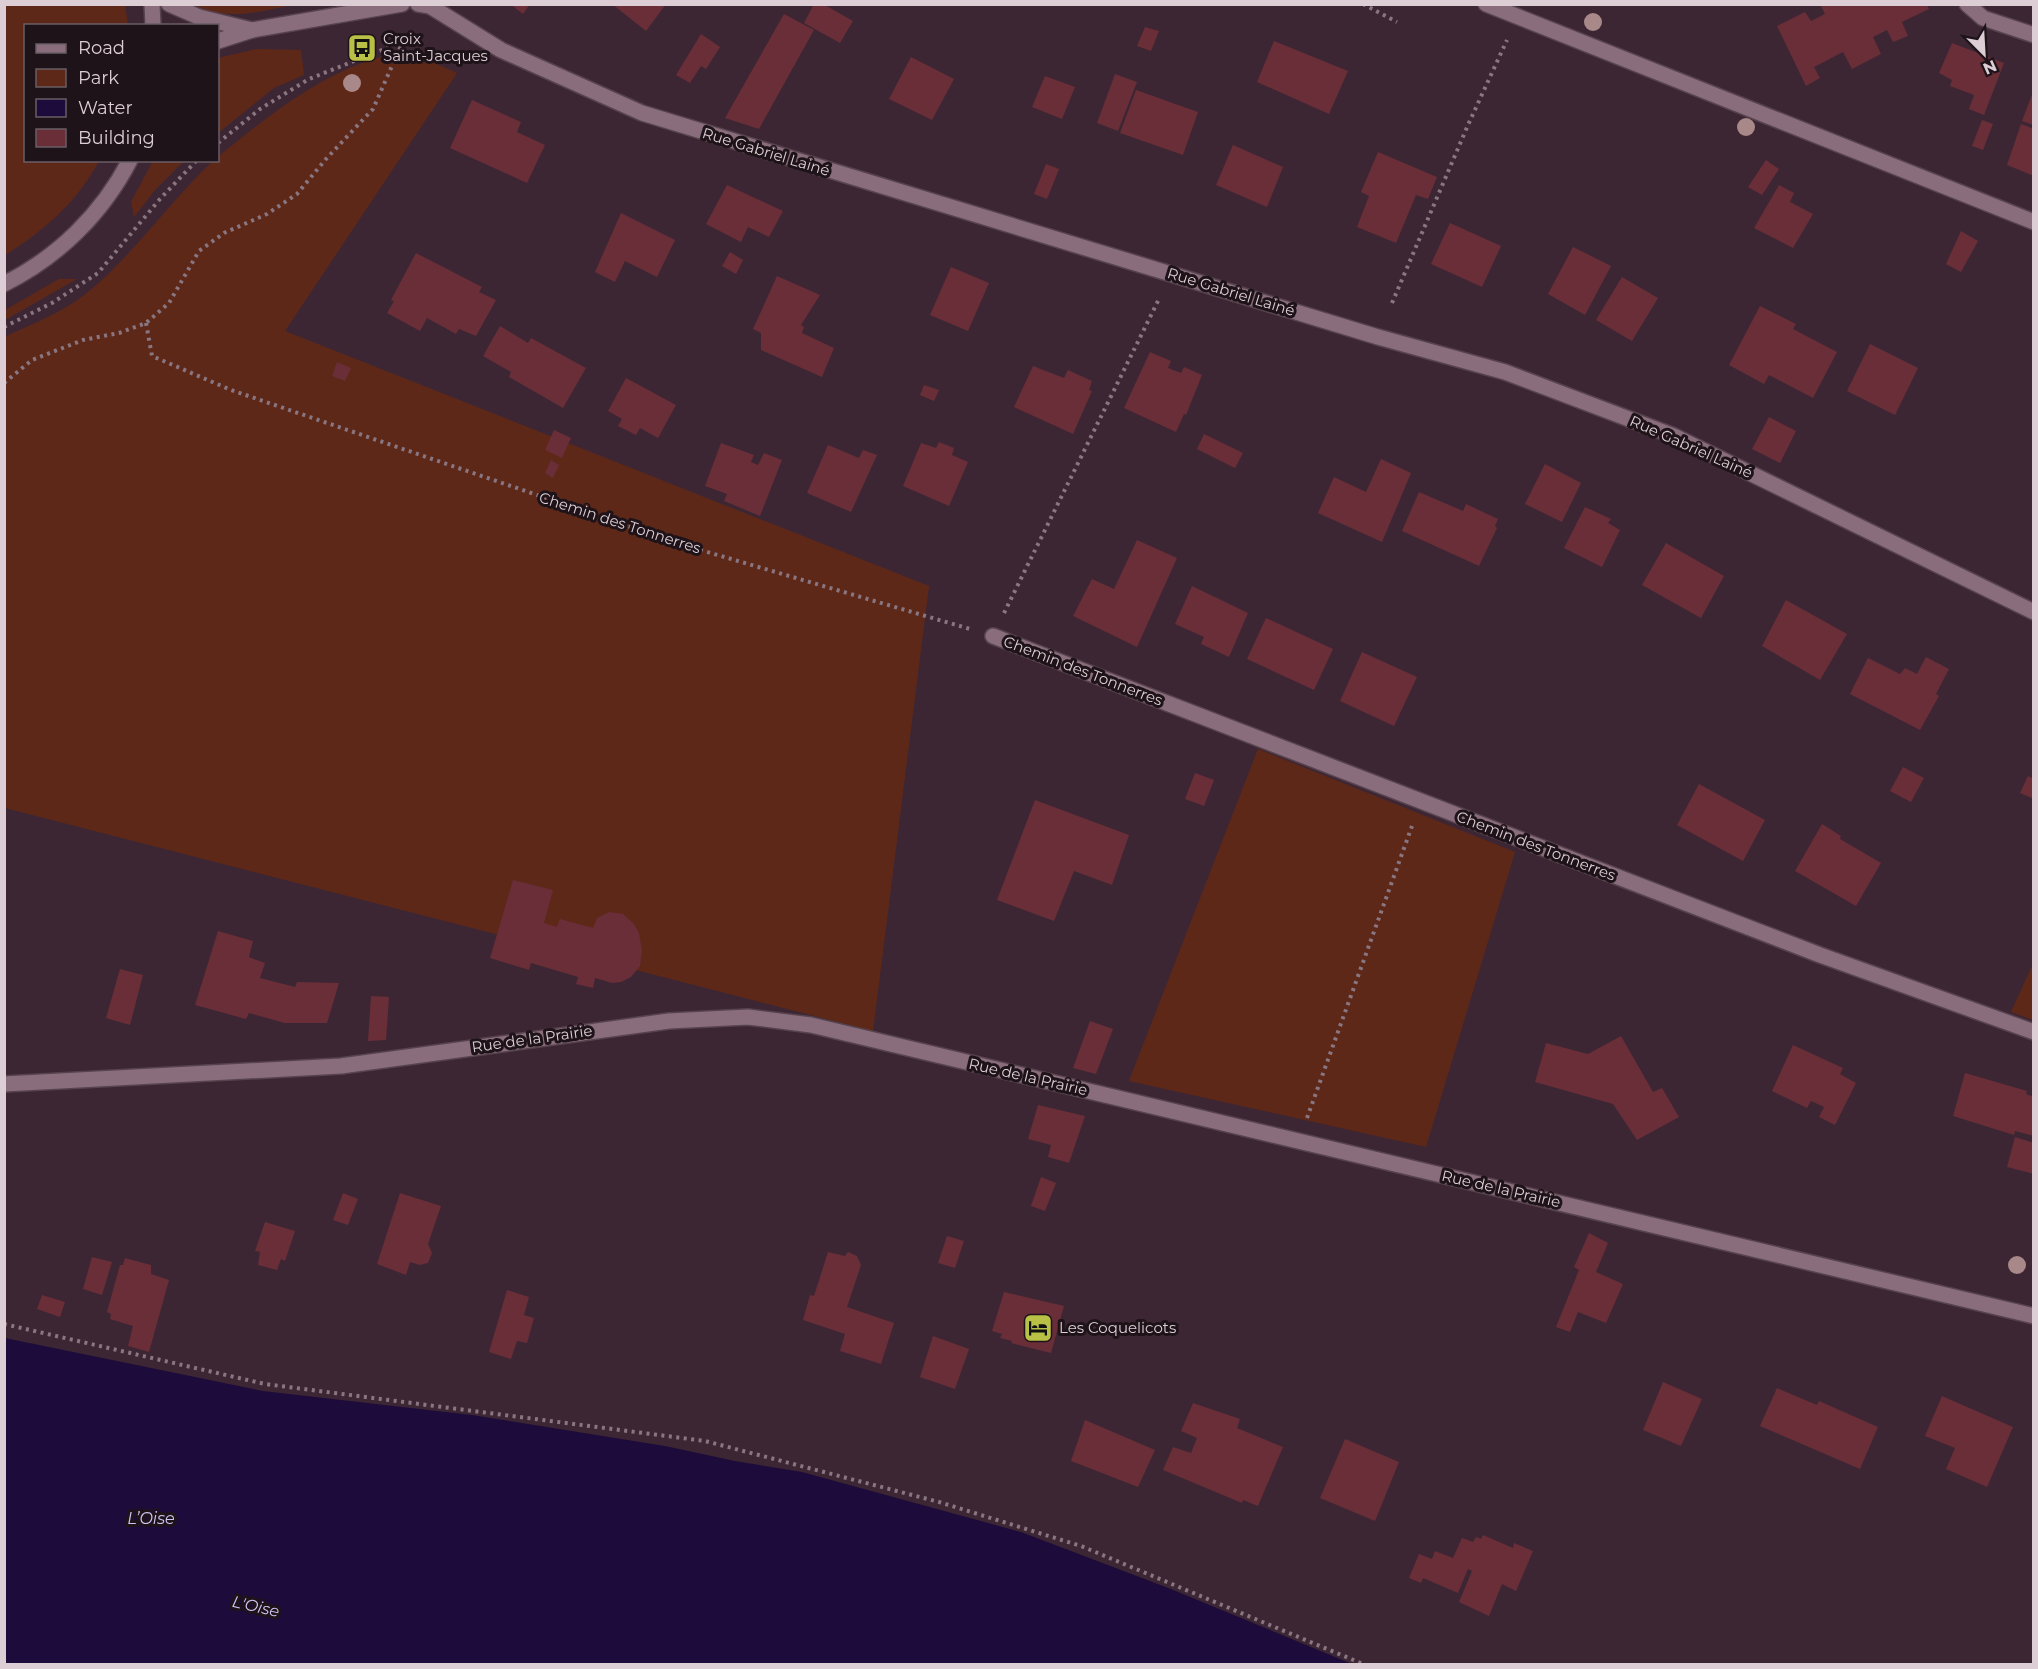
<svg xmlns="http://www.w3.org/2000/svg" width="2038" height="1669" font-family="Montserrat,sans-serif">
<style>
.green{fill:#5e2819}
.water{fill:#1d0c3b}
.building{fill:#692e38}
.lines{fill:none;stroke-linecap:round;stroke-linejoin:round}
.street-casing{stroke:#57434e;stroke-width:18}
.secondary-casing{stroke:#57434e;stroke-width:18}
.path{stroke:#897680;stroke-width:4;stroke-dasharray:3 4.5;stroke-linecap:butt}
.street{stroke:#896d7c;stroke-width:15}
.secondary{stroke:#896d7c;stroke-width:15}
.tree{fill:#a88888}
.labels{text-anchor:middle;stroke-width:6;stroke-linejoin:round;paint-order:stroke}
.poi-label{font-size:15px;fill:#ddcdd5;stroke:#1d1318;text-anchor:start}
.street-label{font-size:15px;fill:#ddcdd5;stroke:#1d1318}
.water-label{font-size:16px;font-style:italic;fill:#cfc4f6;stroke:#1d1318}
</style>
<rect width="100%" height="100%" fill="#3d2633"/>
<!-- green -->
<g class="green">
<path d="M5 4 125 5 128 25 26 26V160L99 161C77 202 44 231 5 255Z"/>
<path d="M194 5H293C258 12 227 21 194 5Z"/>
<polygon points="256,49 301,50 304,75 274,88 218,133 218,58"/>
<path d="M403 53 417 55 457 73 285 331 929 586 873 1031 5 808 4 337C35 323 68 310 93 288 137 250 171 200 213 161L218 160V157C266 117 339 59 403 53Z"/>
<polygon points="153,161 184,161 155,190 134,217 131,202"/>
<polygon points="59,279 77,279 5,320 5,310"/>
<polygon points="1258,749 1515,852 1426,1147 1129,1081"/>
<polygon points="2033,964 2034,1020 2033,1020 2011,1012"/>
</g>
<!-- water -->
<polygon class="water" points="5,1338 263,1391 472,1415 665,1446 735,1461 802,1472 1021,1532 1171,1589 1352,1664 5,1664"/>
<!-- building -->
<g class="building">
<polygon points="510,4 530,4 523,14"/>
<polygon points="612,4 666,4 646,31"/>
<polygon points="814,4 823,4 853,21 840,43 804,23"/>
<polygon points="1820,4 1927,4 1929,9 1902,22 1908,36 1893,42 1887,30 1873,37 1881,54 1852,69 1843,52 1814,67 1820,78 1806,86 1777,26 1805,12 1811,21 1825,14"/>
<polygon points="784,14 814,30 759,129 725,118"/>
<polygon points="1145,27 1159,31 1151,51 1137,46"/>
<polygon points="701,34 720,47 706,69 701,66 690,83 676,75"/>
<polygon points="1274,41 1348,71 1329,114 1257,82"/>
<polygon points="1952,43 2004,63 1984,115 1969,109 1974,95 1950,86 1952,80 1939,73"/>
<polygon points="911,57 954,79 932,120 889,99"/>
<polygon points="1115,74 1137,82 1118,131 1097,123"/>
<polygon points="1045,76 1075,87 1062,119 1032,107"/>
<polygon points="1136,90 1198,112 1183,155 1120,133"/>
<polygon points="2033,92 2034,92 2034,125 2022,121"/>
<polygon points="472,100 521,122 517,132 545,145 527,183 450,148"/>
<polygon points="1982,120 1993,124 1983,150 1972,146"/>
<polygon points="2021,124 2034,129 2034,176 2007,165"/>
<polygon points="1233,145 1283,167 1267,207 1216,185"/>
<polygon points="1378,152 1437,177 1428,199 1416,195 1396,243 1357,227 1369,196 1361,192"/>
<polygon points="1766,160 1779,169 1762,195 1748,187"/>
<polygon points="1046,164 1059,169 1047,199 1034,194"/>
<polygon points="727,185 783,211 769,237 748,227 741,242 706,224"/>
<polygon points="1779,185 1794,193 1790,202 1813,214 1793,248 1754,228"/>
<polygon points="621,213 675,240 657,277 625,261 615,282 595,272"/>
<polygon points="1450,223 1501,246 1482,287 1431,264"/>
<polygon points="1961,231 1978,241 1961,272 1946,264"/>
<polygon points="1573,247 1611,266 1585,315 1548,294"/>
<polygon points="730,252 743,260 736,274 722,266"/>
<polygon points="416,253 482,287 479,292 496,300 476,336 459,329 456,334 427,318 420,331 387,313 394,301 391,300"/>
<polygon points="951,267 989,283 968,331 930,315"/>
<polygon points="777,276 820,295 801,325 804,327 802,333 834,348 822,377 761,350 761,333 753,329"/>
<polygon points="1622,277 1658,298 1632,341 1596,320"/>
<polygon points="1760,306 1796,324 1793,329 1837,352 1813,398 1769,375 1764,384 1729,365"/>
<polygon points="500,326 528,343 531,338 586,368 563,408 509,377 511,372 483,356"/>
<polygon points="1870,344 1918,368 1895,415 1847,391"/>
<polygon points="1150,352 1171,361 1168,368 1181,373 1184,367 1202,375 1186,415 1184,414 1176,432 1124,408"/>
<polygon points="337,362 351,368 345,381 332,376"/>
<polygon points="1033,366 1064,378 1068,370 1092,381 1089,390 1092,391 1073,434 1014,407"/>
<polygon points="626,378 676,405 658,438 640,428 636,435 618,426 622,419 608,411"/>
<polygon points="924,385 939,390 934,401 920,395"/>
<polygon points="1769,417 1796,431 1780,463 1752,449"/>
<polygon points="554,430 571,438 562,458 545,450"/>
<polygon points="1204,434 1243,453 1235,468 1197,449"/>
<polygon points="939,442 954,448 952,455 968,462 949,506 903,486 921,443 936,448"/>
<polygon points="721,443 754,455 751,462 758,465 764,453 782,460 760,516 724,501 727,494 705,486"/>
<polygon points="828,445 859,458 863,450 877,455 851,512 807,493"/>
<polygon points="1381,459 1411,473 1382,542 1318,513 1334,477 1366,492"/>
<polygon points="551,460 559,465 553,478 545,473"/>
<polygon points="1545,464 1581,483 1562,522 1525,504"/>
<polygon points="1419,492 1463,511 1466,504 1498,519 1495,526 1497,528 1479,566 1402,531"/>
<polygon points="1585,507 1611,519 1608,523 1620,530 1602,567 1564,548"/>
<polygon points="1137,540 1177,558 1137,647 1073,616 1092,579 1114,589"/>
<polygon points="1666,543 1724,576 1701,618 1642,585"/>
<polygon points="1192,586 1248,613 1229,657 1201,644 1204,637 1175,624"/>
<polygon points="1786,600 1847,634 1820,680 1762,646"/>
<polygon points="1266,618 1333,649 1314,690 1247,659"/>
<polygon points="1362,652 1417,677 1394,726 1340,701"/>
<polygon points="1926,657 1949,669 1936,694 1939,696 1920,730 1850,694 1868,658 1900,674 1905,668 1917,674"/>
<polygon points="1903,767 1924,778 1911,802 1890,791"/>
<polygon points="1195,773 1214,780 1204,806 1185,799"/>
<polygon points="2028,776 2034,779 2034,799 2020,793"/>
<polygon points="1699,784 1765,820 1743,861 1677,825"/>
<polygon points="1035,800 1129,835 1112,885 1074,871 1054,921 997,900"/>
<polygon points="1822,824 1841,836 1840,839 1881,863 1856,906 1795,871"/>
<polygon points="513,880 553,890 544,923 557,927 560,919 593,928 597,918 609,912 623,914 634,924 639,933 642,951 640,966 631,977 621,982 612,983 595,978 593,988 576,984 578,977 531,963 529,970 490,958"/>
<polygon points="218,931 253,941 249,957 265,963 260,978 295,987 297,982 339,983 327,1023 285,1023 249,1013 246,1019 195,1005"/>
<polygon points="120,969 143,975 130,1025 106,1018"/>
<polygon points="371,996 389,997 386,1040 368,1041"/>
<polygon points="1090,1021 1113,1029 1096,1074 1073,1068"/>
<polygon points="1621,1036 1653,1092 1662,1088 1679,1117 1637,1140 1613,1104 1535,1082 1546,1043 1588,1054"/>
<polygon points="1793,1045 1843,1068 1840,1074 1856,1083 1835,1125 1819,1117 1824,1107 1811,1101 1807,1108 1772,1091"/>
<polygon points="1965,1073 2027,1091 2026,1094 2034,1097 2034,1136 2015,1131 2014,1135 1953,1116"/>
<polygon points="1038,1105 1085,1116 1069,1163 1048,1157 1051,1145 1028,1139"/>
<polygon points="2015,1137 2034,1143 2034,1174 2007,1167"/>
<polygon points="1041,1177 1056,1183 1045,1211 1031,1206"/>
<polygon points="343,1193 358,1199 348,1225 333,1220"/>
<polygon points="400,1193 441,1206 428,1244 432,1253 428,1263 420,1265 410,1262 406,1275 377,1264"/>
<polygon points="265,1222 295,1231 285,1261 281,1259 277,1270 258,1265 260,1252 255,1251"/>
<polygon points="1589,1233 1608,1243 1596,1272 1623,1284 1606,1323 1578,1312 1570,1332 1556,1327 1579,1270 1574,1267"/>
<polygon points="947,1236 964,1241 955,1268 938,1263"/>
<polygon points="828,1252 845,1256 848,1252 857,1256 861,1265 847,1307 894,1323 881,1364 840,1351 845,1334 803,1320 810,1295 814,1296"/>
<polygon points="92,1257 112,1262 102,1295 83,1289"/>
<polygon points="125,1258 151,1265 151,1274 169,1280 149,1352 128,1346 133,1326 110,1319 111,1314 107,1312 120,1265 123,1265"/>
<polygon points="507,1290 529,1297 524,1315 534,1318 527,1343 517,1341 511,1359 489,1352"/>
<polygon points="1004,1292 1064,1306 1051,1353 1011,1343 1012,1341 1000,1338 1002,1334 992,1331"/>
<polygon points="42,1295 65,1302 60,1317 37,1309"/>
<polygon points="933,1336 969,1349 955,1389 920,1377"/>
<polygon points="1663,1382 1702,1399 1681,1446 1643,1430"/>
<polygon points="1777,1388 1817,1405 1819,1401 1878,1427 1860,1469 1760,1426"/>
<polygon points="1942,1396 2013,1427 1987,1487 1946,1469 1955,1448 1925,1436"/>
<polygon points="1193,1403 1240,1419 1237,1428 1283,1447 1258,1506 1243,1500 1242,1503 1163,1470 1173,1447 1191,1453 1197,1438 1181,1431"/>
<polygon points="1085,1420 1155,1450 1138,1487 1071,1461"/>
<polygon points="1345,1439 1399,1462 1375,1521 1320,1498"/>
<polygon points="1483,1535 1513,1548 1514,1543 1533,1551 1516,1591 1502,1584 1489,1616 1459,1602 1472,1571 1468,1569 1458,1593 1423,1578 1421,1583 1409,1578 1419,1554 1432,1559 1435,1551 1453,1558 1462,1538 1473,1542 1476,1537 1481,1539"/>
</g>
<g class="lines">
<!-- street casing -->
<g class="street-casing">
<g id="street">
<polyline points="1486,4 2034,222"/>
<polyline points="1967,4 1983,18 2034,35"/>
<polyline points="993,636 1820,955 2034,1032"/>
<polyline points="4,1084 341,1066 669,1021 748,1017 811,1025 2034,1316"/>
</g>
</g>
<!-- secondary casing -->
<g class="secondary-casing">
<g id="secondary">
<polyline points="152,4 153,26"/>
<polyline points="169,4 199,17 252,30"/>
<polyline points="418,4 430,6 501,50 642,113 1378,337 1505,372 1674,436 2034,612"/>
<polyline points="218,41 252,30 402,4"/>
<path d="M4 284C58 257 102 214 130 160"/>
</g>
</g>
<!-- path -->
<g class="path">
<polyline points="1363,4 1397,22"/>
<polyline points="218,143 260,109 309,79 402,42"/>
<polyline points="1392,303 1468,125 1507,40"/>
<polyline points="146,323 152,356 231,390 680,544 970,629"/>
<polyline points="4,327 52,303 98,273 160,199 197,160"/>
<polyline points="4,383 32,360 83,340 119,333 146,323 169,303 199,251 224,233 267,214 297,194 326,159 373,109 403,41"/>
<polyline points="1004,613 1160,297"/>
<polyline points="1307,1118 1412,826"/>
<polyline points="4,1324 265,1384 705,1441 939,1502 1081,1546 1363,1664"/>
</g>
<!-- street -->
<use href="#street" class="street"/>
<!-- secondary -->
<use href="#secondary" class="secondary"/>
</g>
<!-- trees -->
<g class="tree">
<circle cx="1593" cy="22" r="9"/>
<circle cx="352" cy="83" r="9"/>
<circle cx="1746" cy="127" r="9"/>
<circle cx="2017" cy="1265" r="9"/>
</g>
<!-- icons -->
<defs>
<g id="bus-square" transform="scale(1.5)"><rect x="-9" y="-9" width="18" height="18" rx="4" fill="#b9c046" stroke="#1d1318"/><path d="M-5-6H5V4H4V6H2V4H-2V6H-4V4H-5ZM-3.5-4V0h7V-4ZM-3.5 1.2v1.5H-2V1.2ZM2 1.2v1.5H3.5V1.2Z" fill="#111"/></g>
<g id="hotel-square" transform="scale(1.5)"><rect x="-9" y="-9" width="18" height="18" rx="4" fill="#b9c046" stroke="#1d1318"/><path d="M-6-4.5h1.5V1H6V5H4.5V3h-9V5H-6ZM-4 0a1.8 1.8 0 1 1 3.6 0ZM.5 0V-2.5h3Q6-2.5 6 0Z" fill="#111"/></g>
</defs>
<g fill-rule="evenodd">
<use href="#bus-square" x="362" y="48"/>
<use href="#hotel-square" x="1038" y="1328"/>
</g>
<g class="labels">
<!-- poi labels -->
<g class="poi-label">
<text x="383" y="44">Croix<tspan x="383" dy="17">Saint-Jacques</tspan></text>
<text x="1059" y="1333">Les Coquelicots</text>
</g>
<!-- street labels -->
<g class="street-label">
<text transform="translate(766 152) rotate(17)" y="5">Rue Gabriel Lainé</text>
<text transform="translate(1231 292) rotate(17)" y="5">Rue Gabriel Lainé</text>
<text transform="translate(1691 447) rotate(24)" y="5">Rue Gabriel Lainé</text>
<text transform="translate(620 523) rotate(18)" y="5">Chemin des Tonnerres</text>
<text transform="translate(1083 671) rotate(21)" y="5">Chemin des Tonnerres</text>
<text transform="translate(1536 846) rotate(21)" y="5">Chemin des Tonnerres</text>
<text transform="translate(532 1039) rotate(-8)" y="5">Rue de la Prairie</text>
<text transform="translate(1028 1077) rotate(13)" y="5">Rue de la Prairie</text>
<text transform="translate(1501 1189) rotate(13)" y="5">Rue de la Prairie</text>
</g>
<!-- water labels -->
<g class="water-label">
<text x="151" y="1524">L’Oise</text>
<text transform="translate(256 1606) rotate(13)" y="6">L'Oise</text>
</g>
</g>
<!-- border -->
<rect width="2038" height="1669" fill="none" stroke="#ddcdd5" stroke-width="12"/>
<!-- legend -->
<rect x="24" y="24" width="195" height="138" fill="#1d1318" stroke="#6a5d64" stroke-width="1.5"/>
<rect x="36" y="44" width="30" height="9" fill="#896d7c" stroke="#6a5d64" stroke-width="1.5"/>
<text x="78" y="54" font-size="18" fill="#ddcdd5">Road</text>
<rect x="36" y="69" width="30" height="18" fill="#5e2819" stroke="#6a5d64" stroke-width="1.5"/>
<text x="78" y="84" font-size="18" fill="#ddcdd5">Park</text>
<rect x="36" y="99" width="30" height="18" fill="#1d0c3b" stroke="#6a5d64" stroke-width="1.5"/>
<text x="78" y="114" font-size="18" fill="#ddcdd5">Water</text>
<rect x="36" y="129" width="30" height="18" fill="#692e38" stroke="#6a5d64" stroke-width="1.5"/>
<text x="78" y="144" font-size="18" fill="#ddcdd5">Building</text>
<!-- north arrow -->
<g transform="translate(1984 54) rotate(156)" stroke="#1d1318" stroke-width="4.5" paint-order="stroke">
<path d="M0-4.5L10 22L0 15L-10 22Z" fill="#ddcdd5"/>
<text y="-9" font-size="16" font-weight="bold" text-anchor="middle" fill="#ddcdd5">N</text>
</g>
</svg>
